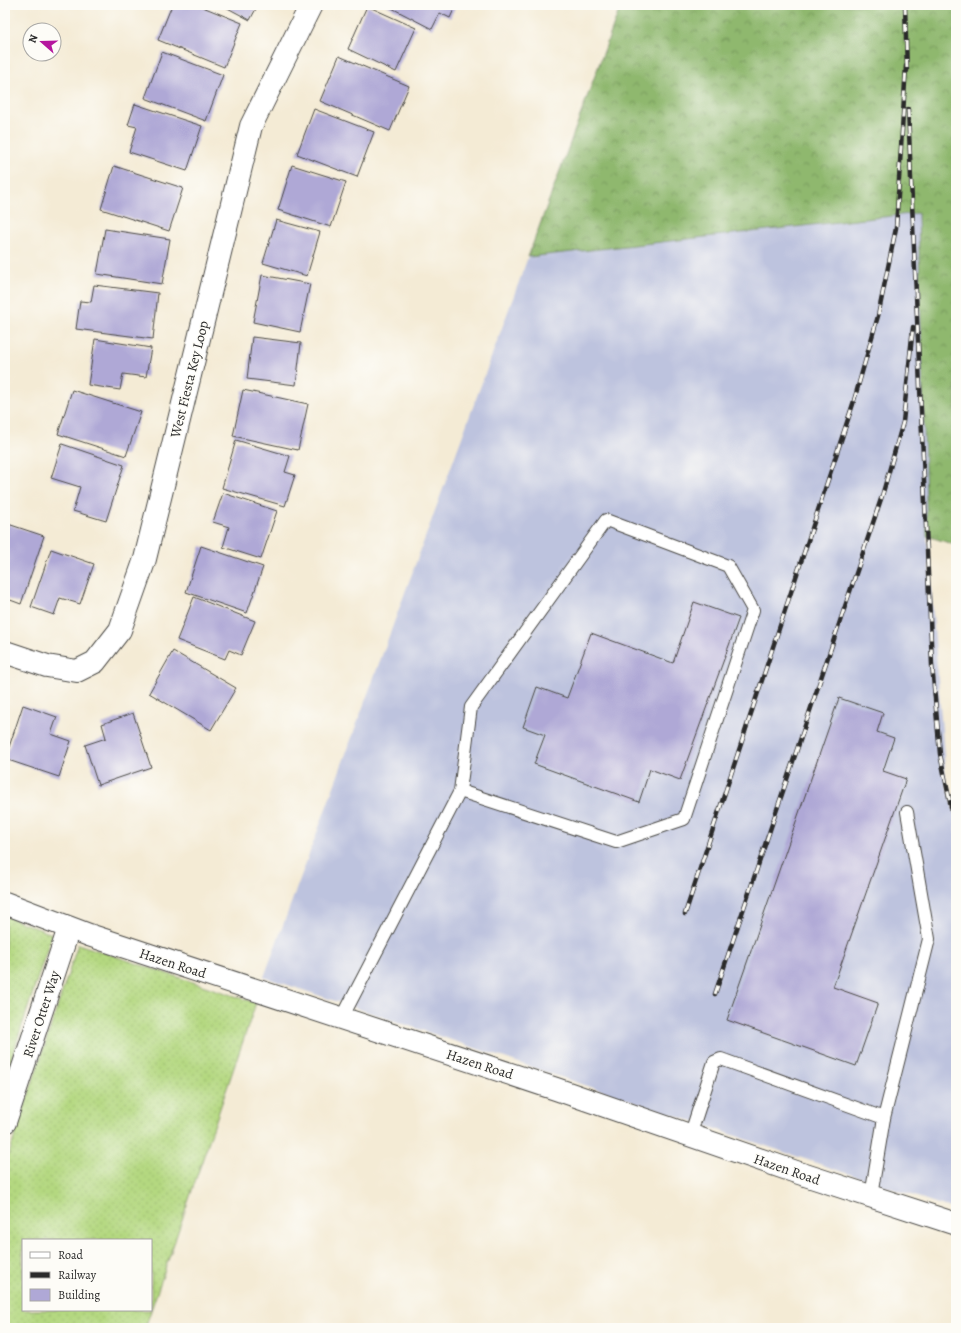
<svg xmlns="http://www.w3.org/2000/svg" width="961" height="1333" font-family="Alegreya,serif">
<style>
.industrial{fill:#bdc3de}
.grass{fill:url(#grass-dots);stroke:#708256;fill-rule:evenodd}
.forest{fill:url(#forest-crowns);stroke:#5d724c}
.building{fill:#afa8d6}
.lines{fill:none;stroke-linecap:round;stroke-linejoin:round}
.service-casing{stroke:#494844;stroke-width:14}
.minor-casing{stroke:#494844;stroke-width:24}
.tertiary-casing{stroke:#494844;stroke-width:24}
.service{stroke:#fff;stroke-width:12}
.minor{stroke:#fff;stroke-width:22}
.tertiary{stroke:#fff;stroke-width:22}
.rail-casing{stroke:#2b2b2b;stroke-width:4.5}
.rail{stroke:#fdfcf7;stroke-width:3;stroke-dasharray:9;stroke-linecap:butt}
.labels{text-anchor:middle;stroke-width:3;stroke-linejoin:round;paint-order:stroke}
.street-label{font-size:14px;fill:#2b2b2b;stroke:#fdfcf7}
</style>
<defs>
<pattern id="grass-dots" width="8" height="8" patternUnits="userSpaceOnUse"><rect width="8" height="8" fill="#b4d880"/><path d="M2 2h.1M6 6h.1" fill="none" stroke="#9bba6f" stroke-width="1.8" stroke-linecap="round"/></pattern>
<pattern id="forest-crowns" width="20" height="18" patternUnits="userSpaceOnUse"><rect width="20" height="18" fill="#8fb86e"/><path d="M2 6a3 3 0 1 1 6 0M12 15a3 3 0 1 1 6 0" fill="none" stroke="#75965b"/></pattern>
</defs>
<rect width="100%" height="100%" fill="#fdfcf7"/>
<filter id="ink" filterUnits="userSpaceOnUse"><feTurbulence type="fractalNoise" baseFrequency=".025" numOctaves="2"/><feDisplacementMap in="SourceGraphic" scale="8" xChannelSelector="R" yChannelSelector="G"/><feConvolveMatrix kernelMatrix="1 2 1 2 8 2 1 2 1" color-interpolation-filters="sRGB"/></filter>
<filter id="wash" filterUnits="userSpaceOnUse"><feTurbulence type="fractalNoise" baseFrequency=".012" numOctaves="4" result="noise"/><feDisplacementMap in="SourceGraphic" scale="16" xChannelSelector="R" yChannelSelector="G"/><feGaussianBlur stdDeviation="0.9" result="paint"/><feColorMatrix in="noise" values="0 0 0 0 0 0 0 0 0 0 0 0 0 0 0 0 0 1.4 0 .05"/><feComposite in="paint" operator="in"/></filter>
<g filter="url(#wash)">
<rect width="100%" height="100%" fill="#f4ebd5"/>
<!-- industrial -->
<polygon class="industrial" points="918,213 927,536 946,782 956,819 956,1210 264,977 528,257"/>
<!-- grass -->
<g class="grass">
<polygon points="5,916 52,934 5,1078"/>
<path d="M78 944 256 1003 145 1328H5V1166ZM23 1240H151V1310H23Z"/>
</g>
<!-- forest -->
<polygon class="forest" points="621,5 956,5 956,545 927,536 918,213 528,257"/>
<g id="blocks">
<!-- building -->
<g class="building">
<polygon points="172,5 198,5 242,23 224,67 158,40"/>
<polygon points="222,5 258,5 250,20"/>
<polygon points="386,5 456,5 450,18 440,13 432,29"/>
<polygon points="367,6 416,28 396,72 348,49"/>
<polygon points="162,52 223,75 206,121 145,98"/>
<polygon points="339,56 409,86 390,131 320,101"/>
<polygon points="135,104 202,126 187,171 129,152 137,127 128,125"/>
<polygon points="314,109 374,132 357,177 297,154"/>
<polygon points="292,165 346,182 331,227 278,210"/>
<polygon points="114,166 183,188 169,231 101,209"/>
<polygon points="276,220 320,232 307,276 263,263"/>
<polygon points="105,229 170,239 162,284 97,274"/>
<polygon points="262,275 310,284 300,332 253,322"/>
<polygon points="94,285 158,293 153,339 76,329 80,301 91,302"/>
<polygon points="252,337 301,343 296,385 247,379"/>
<polygon points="95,339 151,348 146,377 123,374 120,390 88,385"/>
<polygon points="72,390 141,412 126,456 58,434"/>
<polygon points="243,390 308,404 298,450 233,436"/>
<polygon points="236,440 290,456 285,472 295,475 285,506 222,488"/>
<polygon points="62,444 124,465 106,521 73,511 80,487 51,478"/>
<polygon points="223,493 277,511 261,559 223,547 229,527 213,522"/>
<polygon points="5,523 44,536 21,604 5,598"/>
<polygon points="201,546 263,567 247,613 186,592"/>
<polygon points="51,549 94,564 80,604 60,598 54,615 31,607"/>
<polygon points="194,597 255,621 241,655 229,650 225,659 177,640"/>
<polygon points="694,602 739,618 680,780 650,769 639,802 534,764 545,735 523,727 537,687 567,698 591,633 673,663"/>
<polygon points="173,651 236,688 211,730 149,693"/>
<polygon points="839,698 883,713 877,732 894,738 883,771 906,779 833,987 878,1003 856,1066 727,1020"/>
<polygon points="23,705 57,717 51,734 71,741 59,777 5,759"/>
<polygon points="133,713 151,767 98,785 85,745 106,738 102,724"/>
</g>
</g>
</g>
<g filter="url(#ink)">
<use href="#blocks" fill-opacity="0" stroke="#494844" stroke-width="1"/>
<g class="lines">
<!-- service casing -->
<g class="service-casing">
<g id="service">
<polyline points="342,1018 460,791 471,707 606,520 728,566 753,610 684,819 616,842 460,791"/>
<polyline points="690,1136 714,1062 721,1059 884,1118"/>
<polyline points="871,1196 884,1118 929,939 907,812"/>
</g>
</g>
<!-- minor casing -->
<g class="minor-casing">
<g id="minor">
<polyline points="5,652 47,666 77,671 95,662 120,630 145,559 251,126 311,5"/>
<polyline points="5,1122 69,928"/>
</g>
</g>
<!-- tertiary casing -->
<g class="tertiary-casing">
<polyline id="tertiary" points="5,903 89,935 556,1089 796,1172 956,1224"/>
</g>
<!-- service -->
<use href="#service" class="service"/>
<!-- minor -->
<use href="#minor" class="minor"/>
<!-- tertiary -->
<use href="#tertiary" class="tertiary"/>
<!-- rail casing -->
<g class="rail-casing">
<g id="rail">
<polyline points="905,5 907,71"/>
<polyline points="908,109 932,665 940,754 956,831"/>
<polyline points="685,914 853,404 878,316 896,228 906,66"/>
<polyline points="715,994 882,496 903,422 913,327"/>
</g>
</g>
<!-- rail -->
<use href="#rail" class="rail"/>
</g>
</g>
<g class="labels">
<!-- street labels -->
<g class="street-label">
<text transform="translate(189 379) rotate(-76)" y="5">West Fiesta Key Loop</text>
<text transform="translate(173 963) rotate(18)" y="5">Hazen Road</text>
<text transform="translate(41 1014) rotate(-72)" y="5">River Otter Way</text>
<text transform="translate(480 1064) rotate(18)" y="5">Hazen Road</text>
<text transform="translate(787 1169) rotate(19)" y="5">Hazen Road</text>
</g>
</g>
<!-- margin -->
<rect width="961" height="1333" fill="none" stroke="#fdfcf7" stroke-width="20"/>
<!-- legend -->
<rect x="22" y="1239" width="130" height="72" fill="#fdfcf7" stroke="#a9a8a5"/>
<rect x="30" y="1252" width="20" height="6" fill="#ffffff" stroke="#a9a8a5"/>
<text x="58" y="1259" font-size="12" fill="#2b2b2b">Road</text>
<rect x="30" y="1272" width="20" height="6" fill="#2b2b2b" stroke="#a9a8a5"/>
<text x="58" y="1279" font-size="12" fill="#2b2b2b">Railway</text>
<rect x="30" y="1289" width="20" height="12" fill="#afa8d6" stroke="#a9a8a5"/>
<text x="58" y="1299" font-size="12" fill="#2b2b2b">Building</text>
<!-- north arrow -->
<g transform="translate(42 42) rotate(290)"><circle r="19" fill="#fdfcf7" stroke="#a9a8a5"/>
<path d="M0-3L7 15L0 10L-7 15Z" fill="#b5179e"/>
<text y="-6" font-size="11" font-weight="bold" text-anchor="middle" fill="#2b2b2b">N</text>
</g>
</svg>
